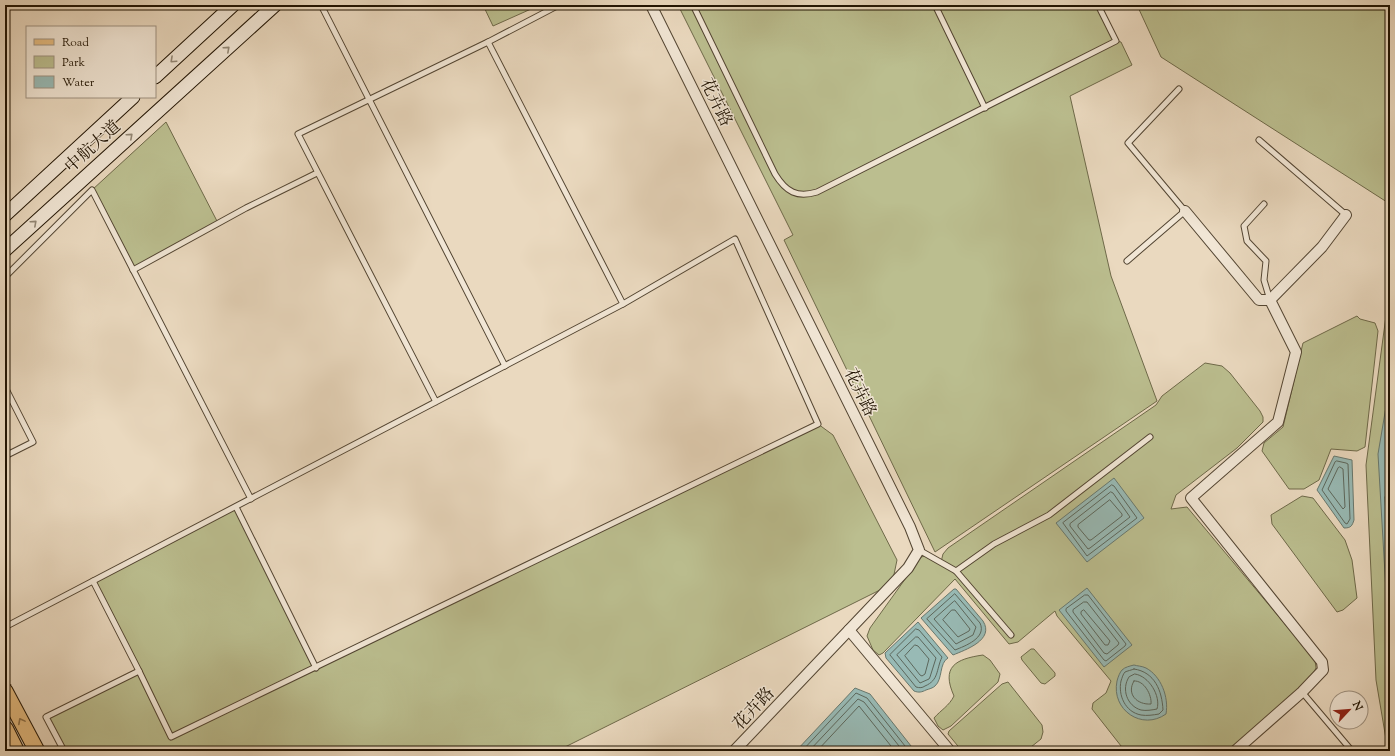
<svg xmlns="http://www.w3.org/2000/svg" width="1395" height="756" font-family="'Sorts Mill Goudy','Noto Serif SC',serif">
<style>
.green{fill:#bbbe8f;stroke:#6e6949}
.water{fill:#98bab5;stroke:#68786e}
.lines{fill:none;stroke-linecap:round;stroke-linejoin:round}
.shore{stroke:#5c675c;stroke-width:1}
.service-casing{stroke:#534532;stroke-width:7}
.minor-casing{stroke:#534532;stroke-width:12}
.secondary-casing{stroke:#211403;stroke-width:15}
.primary-casing{stroke:#211403;stroke-width:17}
.trunk-casing{stroke:#211403;stroke-width:18}
.service{stroke:#f1e6d5;stroke-width:5}
.minor{stroke:#f1e6d5;stroke-width:10}
.secondary{stroke:#f1e6d5;stroke-width:13}
.primary{stroke:#e5bc80;stroke-width:15}
.trunk{stroke:#e5bc80;stroke-width:16}
.oneway{stroke:#938876}
.oneway2{stroke:#8d7048}
.labels{text-anchor:middle;stroke-width:3;stroke-linejoin:round;paint-order:stroke}
.street-label{font-size:17px;fill:#211403;stroke:#f1e6d5}
</style>
<rect width="100%" height="100%" fill="#ead9bf"/>
<filter id="stains"><feTurbulence type="fractalNoise" baseFrequency=".005" numOctaves="4"/><feColorMatrix values="0 0 0 0 .2 0 0 0 0 .09 0 0 0 0 .02 0 0 0 .5 -.17"/></filter>
<radialGradient id="worn" r=".72"><stop offset=".6" stop-color="#630" stop-opacity="0"/><stop offset="1" stop-color="#630" stop-opacity=".3"/></radialGradient>
<!-- green -->
<g class="green">
<polygon points="483,5 540,5 493,26"/>
<polygon points="678,5 1098,5 1116,41 1121,42 1132,65 1070,96 1111,276 1157,401 935,552 784,240 793,235"/>
<polygon points="1137,5 1390,5 1390,204 1161,57"/>
<polygon points="166,122 218,223 133,270 92,190"/>
<polygon points="1390,286 1390,751 1388,751 1376,680 1366,465"/>
<polygon points="1357,316 1360,319 1375,323 1378,331 1365,447 1357,451 1331,449 1319,480 1304,489 1289,489 1262,451 1264,443 1283,427 1303,343"/>
<polygon points="1205,363 1222,366 1230,373 1260,411 1263,417 1263,422 1237,448 1176,495 1171,509 1187,507 1315,660 1316,668 1311,678 1229,751 1125,751 1092,709 1093,703 1106,693 1111,681 1057,616 1055,611 1018,642 1009,644 955,579 883,653 879,655 873,650 867,636 870,628 921,557 929,555 941,562 943,554 948,548 1156,405 1162,396"/>
<polygon points="818,424 833,435 897,560 892,584 557,751 64,751 46,717 139,671 93,581 236,507 316,668"/>
<polygon points="1302,496 1313,498 1345,540 1352,560 1357,598 1343,610 1337,612 1272,524 1271,515"/>
<polygon points="1031,649 1034,649 1055,673 1055,676 1045,684 1041,683 1022,660 1021,657"/>
<path d="M983 655 990 660 1000 674 998 682 951 726 943 730 938 726 934 718C941 710 949 706 954 696 941 667 955 659 983 655Z"/>
<polygon points="1008,682 1042,725 1043,732 1041,739 1026,751 962,751 948,734 949,731 1002,684"/>
</g>
<!-- water -->
<g class="water">
<polygon points="1390,383 1390,435 1386,455 1386,463 1390,521 1390,660 1378,454"/>
<path d="M1334 456 1352 460 1354 520C1352 526 1351 528 1344 528L1317 490Z"/>
<polygon points="1114,478 1144,518 1087,562 1056,523"/>
<polygon points="1087,588 1132,645 1104,667 1059,610"/>
<path d="M954 589H956L983 621C995 640 965 650 953 655L921 618Z"/>
<path d="M918 622 948 658C939 663 943 679 935 686 933 688 929 689 926 690 922 692 919 693 914 691L886 658 885 653Z"/>
<path d="M1134 665C1137 666 1142 666 1146 668 1161 676 1169 697 1166 714 1142 731 1111 710 1117 681 1118 677 1120 672 1122 670 1125 667 1130 666 1134 665Z"/>
<polygon points="855,688 870,694 915,751 796,751"/>
</g>
<g class="lines">
<!-- shore -->
<g class="shore">
<polygon points="1337,461 1346,463 1348,464 1350,519 1347,524 1345,523 1322,490 1335,462"/>
<polygon points="1340,467 1343,469 1345,507 1343,509 1328,489 1338,468"/>
<polygon points="1112,485 1114,486 1137,518 1087,556 1063,523"/>
<polygon points="1111,492 1113,493 1130,517 1090,548 1088,549 1070,526 1070,524"/>
<polyline points="1390,495 1386,495 1385,497 1390,590"/>
<polygon points="1110,500 1122,514 1122,516 1091,540 1089,540 1078,527 1078,525"/>
<path d="M955 594 980 623C987 638 965 646 955 650L927 619Z"/>
<polygon points="1085,595 1088,595 1126,644 1125,646 1106,661 1104,660 1066,611 1066,609"/>
<polygon points="955,601 976,627 973,635 956,644 934,619 953,602"/>
<polygon points="1084,602 1087,602 1119,643 1118,645 1107,654 1104,653 1073,612 1073,610"/>
<polygon points="952,610 955,610 970,629 969,631 958,637 943,620"/>
<polygon points="1084,610 1110,641 1108,645 1105,645 1081,614 1081,612"/>
<path d="M916 629 919 630 942 657C936 670 939 680 925 686 922 688 920 688 916 687L890 655Z"/>
<polygon points="916,637 918,637 936,658 930,677 929,679 920,683 897,655"/>
<polygon points="915,645 918,646 929,659 925,674 922,676 920,675 905,656"/>
<path d="M1134 669C1155 672 1162 691 1163 710L1159 714C1153 715 1147 716 1141 715 1125 712 1118 695 1121 681 1122 678 1123 674 1125 672 1127 671 1132 670 1134 669Z"/>
<path d="M1135 674C1149 676 1161 696 1157 709 1152 710 1146 711 1141 710 1127 706 1121 689 1129 677Z"/>
<path d="M1134 681C1144 680 1152 695 1151 704 1137 705 1126 694 1134 681Z"/>
<polyline points="802,751 856,693 867,698 909,751"/>
<polyline points="809,751 858,699 864,702 903,751"/>
<polyline points="817,751 859,706 895,751"/>
</g>
<!-- service casing -->
<g class="service-casing">
<g id="service">
<polyline points="321,5 505,366"/>
<path d="M693 5 775 174C786 192 797 198 817 192L1116 41 1098 5"/>
<polyline points="935,5 985,108"/>
<polyline points="488,42 559,5"/>
<polyline points="1259,140 1346,215"/>
<polyline points="1264,204 1244,226 1247,241 1266,261 1264,280 1270,300"/>
<polyline points="1127,261 1185,211 1128,143 1179,89"/>
<polyline points="133,270 246,208 317,173"/>
<polyline points="5,277 92,190 251,499"/>
<polyline points="5,387 33,442 5,456"/>
<polyline points="236,507 316,668"/>
<polyline points="919,550 956,571 994,544 1049,515 1150,437"/>
<polyline points="956,571 1011,635"/>
<polyline points="93,581 139,671"/>
<polyline points="5,627 623,304 488,42 298,134 436,402"/>
<polyline points="1302,692 1352,751"/>
<polyline points="64,751 46,717 139,671 171,737 818,424 735,239 623,304"/>
</g>
</g>
<!-- minor casing -->
<g class="minor-casing">
<g id="minor">
<polyline points="651,5 910,527 919,550 908,568 734,751"/>
<polyline points="1185,211 1259,300 1270,300"/>
<polyline points="849,630 950,751"/>
<polyline points="1235,751 1302,692 1323,670 1322,662 1191,498 1278,422 1296,352 1270,300 1322,247 1346,215"/>
</g>
</g>
<!-- secondary casing -->
<g class="secondary-casing">
<g id="secondary">
<polyline points="155,77 233,5"/>
<polyline points="5,215 133,97"/>
<polyline points="5,250 275,5"/>
</g>
</g>
<!-- primary casing -->
<g class="primary-casing">
<polyline id="primary" points="5,691 37,751"/>
</g>
<!-- trunk casing -->
<g class="trunk-casing">
<polyline id="trunk" points="5,729 16,751"/>
</g>
<!-- service -->
<use href="#service" class="service"/>
<!-- minor -->
<use href="#minor" class="minor"/>
<!-- secondary -->
<use href="#secondary" class="secondary"/>
<!-- primary -->
<use href="#primary" class="primary"/>
<!-- trunk -->
<use href="#trunk" class="trunk"/>
</g>
<!-- one-way arrows -->
<defs><path id="oneway-chevron" d="M-2-3.5L2.5 0L-2 3.5" fill="none" stroke-width="1.6" stroke-linecap="round" stroke-linejoin="round"/></defs>
<g class="oneway">
<use href="#oneway-chevron" transform="translate(227 49) rotate(-42)"/>
<use href="#oneway-chevron" transform="translate(173 60) rotate(137)"/>
<use href="#oneway-chevron" transform="translate(130 136) rotate(-42)"/>
<use href="#oneway-chevron" transform="translate(34 223) rotate(-42)"/>
</g>
<use class="oneway2" href="#oneway-chevron" transform="translate(21 721) rotate(-118)"/>
<g class="labels">
<!-- street labels -->
<g class="street-label">
<text transform="translate(717 102) rotate(64)" y="6">花卉路</text>
<text transform="translate(92 146) rotate(-42)" y="6">中航大道</text>
<text transform="translate(861 392) rotate(64)" y="6">花卉路</text>
<text transform="translate(753 708) rotate(-47)" y="6">花卉路</text>
</g>
</g>
<!-- margin -->
<rect width="1395" height="756" fill="none" stroke="#ead9bf" stroke-width="20"/>
<rect x="6" y="6" width="1383" height="744" fill="none" stroke="#211403" stroke-width="2"/>
<rect x="10" y="10" width="1375" height="736" fill="none" stroke="#211403"/>
<!-- legend -->
<rect x="26" y="26" width="130" height="72" fill="#f1e6d5" stroke="#9e9281"/>
<rect x="34" y="39" width="20" height="6" fill="#e5bc80" stroke="#9e9281"/>
<text x="62" y="46" font-size="12" fill="#211403">Road</text>
<rect x="34" y="56" width="20" height="12" fill="#bbbe8f" stroke="#9e9281"/>
<text x="62" y="66" font-size="12" fill="#211403">Park</text>
<rect x="34" y="76" width="20" height="12" fill="#98bab5" stroke="#9e9281"/>
<text x="62" y="86" font-size="12" fill="#211403">Water</text>
<!-- north arrow -->
<g transform="translate(1349 710) rotate(64)"><circle r="19" fill="#f1e6d5" stroke="#9e9281"/>
<path d="M0-3L7 15L0 10L-7 15Z" fill="#8f2418"/>
<text y="-6" font-size="11" font-weight="bold" text-anchor="middle" fill="#211403">N</text>
</g>
<rect width="100%" height="100%" filter="url(#stains)"/>
<rect width="100%" height="100%" fill="url(#worn)"/>
</svg>
